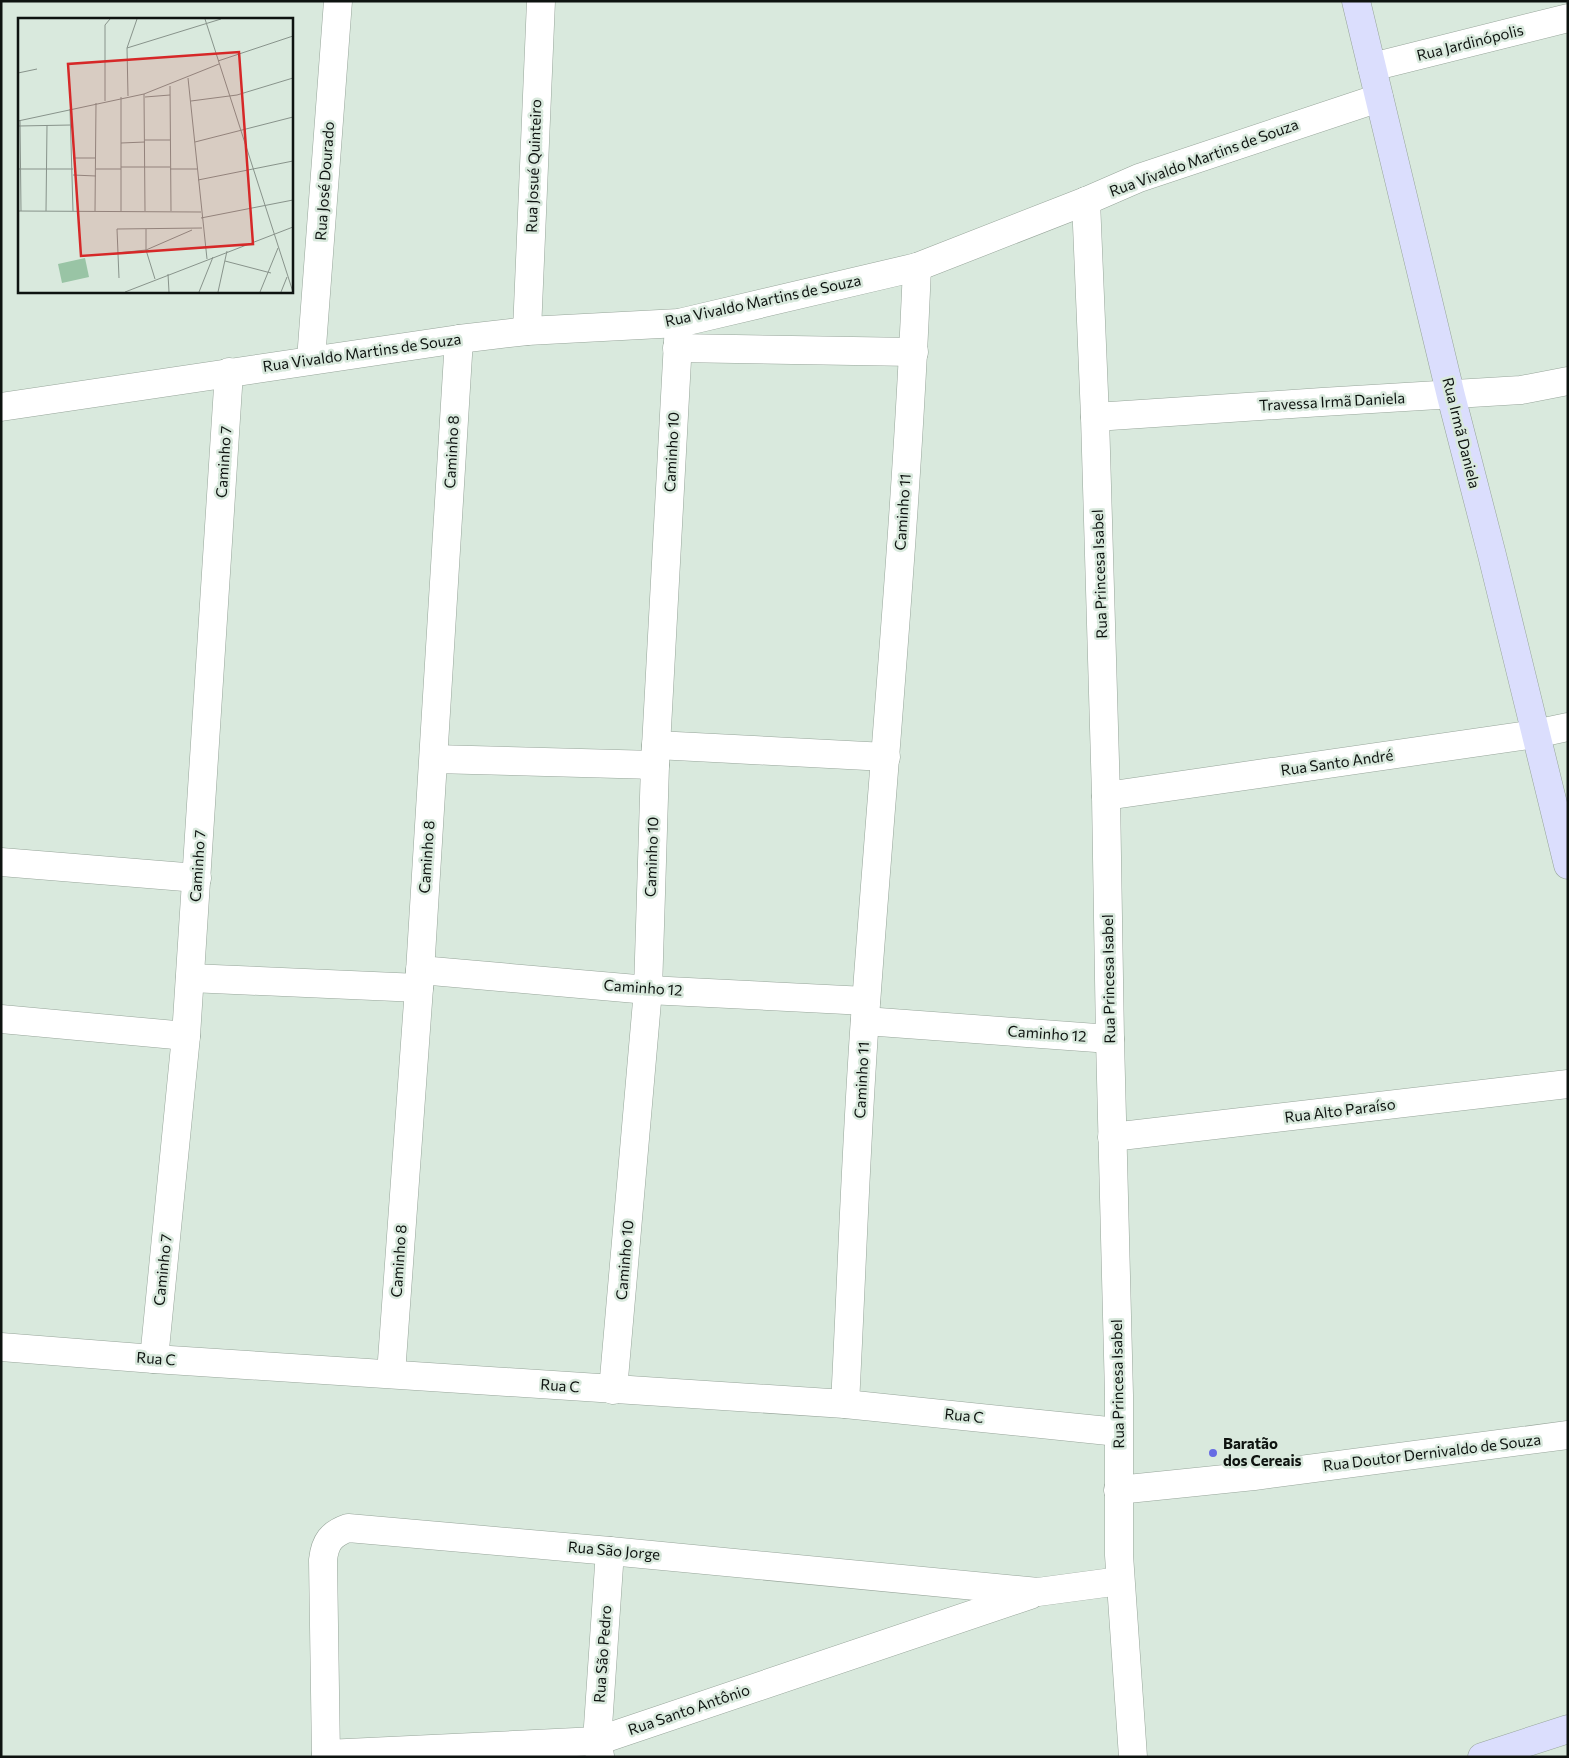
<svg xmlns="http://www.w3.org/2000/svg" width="1569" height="1758" font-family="Commissioner,sans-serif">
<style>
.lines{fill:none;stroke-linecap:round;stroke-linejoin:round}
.street-casing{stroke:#97a59a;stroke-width:29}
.secondary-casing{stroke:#97a59a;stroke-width:29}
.street{stroke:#fff;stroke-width:28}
.secondary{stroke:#dbdefd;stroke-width:28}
.poi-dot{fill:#666be4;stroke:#d9e9dd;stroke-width:2}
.labels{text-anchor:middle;stroke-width:5;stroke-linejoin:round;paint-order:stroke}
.street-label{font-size:15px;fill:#0e1310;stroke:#d9e9dd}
.poi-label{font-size:15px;font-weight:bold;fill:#0e1310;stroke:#d9e9dd;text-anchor:start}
.inset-road{fill:none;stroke:#88938b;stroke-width:1}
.view{fill:#d62828;fill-opacity:0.15;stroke:#d62828;stroke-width:2.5}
.inset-edge{fill:none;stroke:#0e1310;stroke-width:2.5}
</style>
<rect width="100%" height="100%" fill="#d9e9dd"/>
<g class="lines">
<!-- street casing -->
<g class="street-casing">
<g id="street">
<polyline points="1372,67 1568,18"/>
<polyline points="1086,201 1095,417 1106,796 1110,1039 1119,1395 1119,1555 1133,1757"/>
<polyline points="527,331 541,1"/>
<polyline points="677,348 914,352"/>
<polyline points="311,360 338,1"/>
<polyline points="1,407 459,339 527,331 679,323 917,267 1086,201 1139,178 1379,98"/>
<polyline points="1095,417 1322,402 1521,390 1568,381"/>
<polyline points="656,745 886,757"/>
<polyline points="434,759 655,765"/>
<polyline points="1106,796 1535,734 1568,727"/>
<polyline points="1,862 197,878"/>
<polyline points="420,970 648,990 866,1001"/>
<polyline points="190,978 419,988"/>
<polyline points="1,1019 186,1036"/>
<polyline points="865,1021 1110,1039"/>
<polyline points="1112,1137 1568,1084"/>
<polyline points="1,1347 154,1359 845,1404 1118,1432"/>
<polyline points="154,1359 186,1036 229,372"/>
<polyline points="391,1374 419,988 459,339"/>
<polyline points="613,1390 648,990 655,765 679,323"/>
<path d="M845 1404C852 1270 856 1137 866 1004 884 758 907 513 917 267"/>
<polyline points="1118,1490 1254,1476 1568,1435"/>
<polyline points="326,1754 597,1741 1030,1595"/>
<polyline points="600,1756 597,1741 610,1551"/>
<path d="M326 1757 323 1560C325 1542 331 1534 348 1528L610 1551 1038 1592 1120 1581"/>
</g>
</g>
<!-- secondary casing -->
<g class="secondary-casing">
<g id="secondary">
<polyline points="1356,1 1451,396 1492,555 1568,865"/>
<polyline points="1482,1757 1568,1729"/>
</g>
</g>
<!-- street -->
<use href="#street" class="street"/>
<!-- secondary -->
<use href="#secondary" class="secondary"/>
</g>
<!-- markers -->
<circle class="poi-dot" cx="1213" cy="1453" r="5"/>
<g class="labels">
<!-- street labels -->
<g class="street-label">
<text transform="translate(1470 43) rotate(-14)" y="5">Rua Jardinópolis</text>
<text transform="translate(1204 158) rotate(-20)" y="5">Rua Vivaldo Martins de Souza</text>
<text transform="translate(534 166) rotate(-88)" y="5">Rua Josué Quinteiro</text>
<text transform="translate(325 181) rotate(-86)" y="5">Rua José Dourado</text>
<text transform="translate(763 301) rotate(-12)" y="5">Rua Vivaldo Martins de Souza</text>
<text transform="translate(362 353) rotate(-8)" y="5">Rua Vivaldo Martins de Souza</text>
<text transform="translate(1332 402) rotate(-3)" y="5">Travessa Irmã Daniela</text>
<text transform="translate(1461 433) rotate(76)" y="5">Rua Irmã Daniela</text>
<text transform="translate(452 452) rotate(-87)" y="5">Caminho 8</text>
<text transform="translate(672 452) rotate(-87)" y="5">Caminho 10</text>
<text transform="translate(224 462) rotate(-86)" y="5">Caminho 7</text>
<text transform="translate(903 512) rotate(-86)" y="5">Caminho 11</text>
<text transform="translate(1100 574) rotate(-92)" y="5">Rua Princesa Isabel</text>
<text transform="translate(1337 763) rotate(-8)" y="5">Rua Santo André</text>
<text transform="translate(427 857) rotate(-86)" y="5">Caminho 8</text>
<text transform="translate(652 857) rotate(-88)" y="5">Caminho 10</text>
<text transform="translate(198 866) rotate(-86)" y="5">Caminho 7</text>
<text transform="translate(1109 979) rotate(-91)" y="5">Rua Princesa Isabel</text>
<text transform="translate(643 988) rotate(4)" y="5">Caminho 12</text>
<text transform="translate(1047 1034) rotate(4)" y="5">Caminho 12</text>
<text transform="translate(862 1080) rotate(-87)" y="5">Caminho 11</text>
<text transform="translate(1340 1111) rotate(-7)" y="5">Rua Alto Paraíso</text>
<text transform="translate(625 1260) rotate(-85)" y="5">Caminho 10</text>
<text transform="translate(399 1261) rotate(-86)" y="5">Caminho 8</text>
<text transform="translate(163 1270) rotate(-84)" y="5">Caminho 7</text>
<text transform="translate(156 1359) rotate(4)" y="5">Rua C</text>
<text transform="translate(1118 1384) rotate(-91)" y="5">Rua Princesa Isabel</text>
<text transform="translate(560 1386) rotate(4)" y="5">Rua C</text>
<text transform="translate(964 1416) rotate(6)" y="5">Rua C</text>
<text transform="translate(1432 1453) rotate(-7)" y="5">Rua Doutor Dernivaldo de Souza</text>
<text transform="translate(614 1551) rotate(5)" y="5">Rua São Jorge</text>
<text transform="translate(603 1654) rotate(-86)" y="5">Rua São Pedro</text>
<text transform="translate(689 1710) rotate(-19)" y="5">Rua Santo Antônio</text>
</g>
<!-- poi labels -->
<g class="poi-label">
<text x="1223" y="1449">Baratão<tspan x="1223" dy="17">dos Cereais</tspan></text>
</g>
</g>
<!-- overview -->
<g transform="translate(18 18)">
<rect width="275" height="275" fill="#d9e9dd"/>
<path d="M67 240 71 259 44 265 40 246Z" fill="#99c4a5"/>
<path class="inset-road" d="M187 1 275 274M109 30 203 1M200 43 275 18M0 55 19 51M170 60 189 241M152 68 153 193M126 76 127 193M110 78 109 30 119 1M103 79V193M127 79 152 77M87 83V7L92 1M173 83 219 77 275 60M52 91 55 193M2 102 3 193M0 103 126 76 201 46M1 108 53 107M127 122H152M177 124 275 99M103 125 127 124M55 140H78M103 149H152M1 151H55M78 151H103M152 151H179M55 157 78 158M180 162 275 143M0 193 183 194M28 193 29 107M77 193 78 85M183 200 275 182M128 211V232L137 261M99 235 128 232 174 212M207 243 253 255M150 256 151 274M101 260 99 211 184 210M107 274 275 209M181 274 195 239M200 274 209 233M242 274 260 230M263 274 269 259"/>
<path class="view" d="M221 34 235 226 63 238 50 46Z"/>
<rect width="275" height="275" class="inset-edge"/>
</g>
<!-- border -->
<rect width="1569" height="1758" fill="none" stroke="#0e1310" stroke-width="5"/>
</svg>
